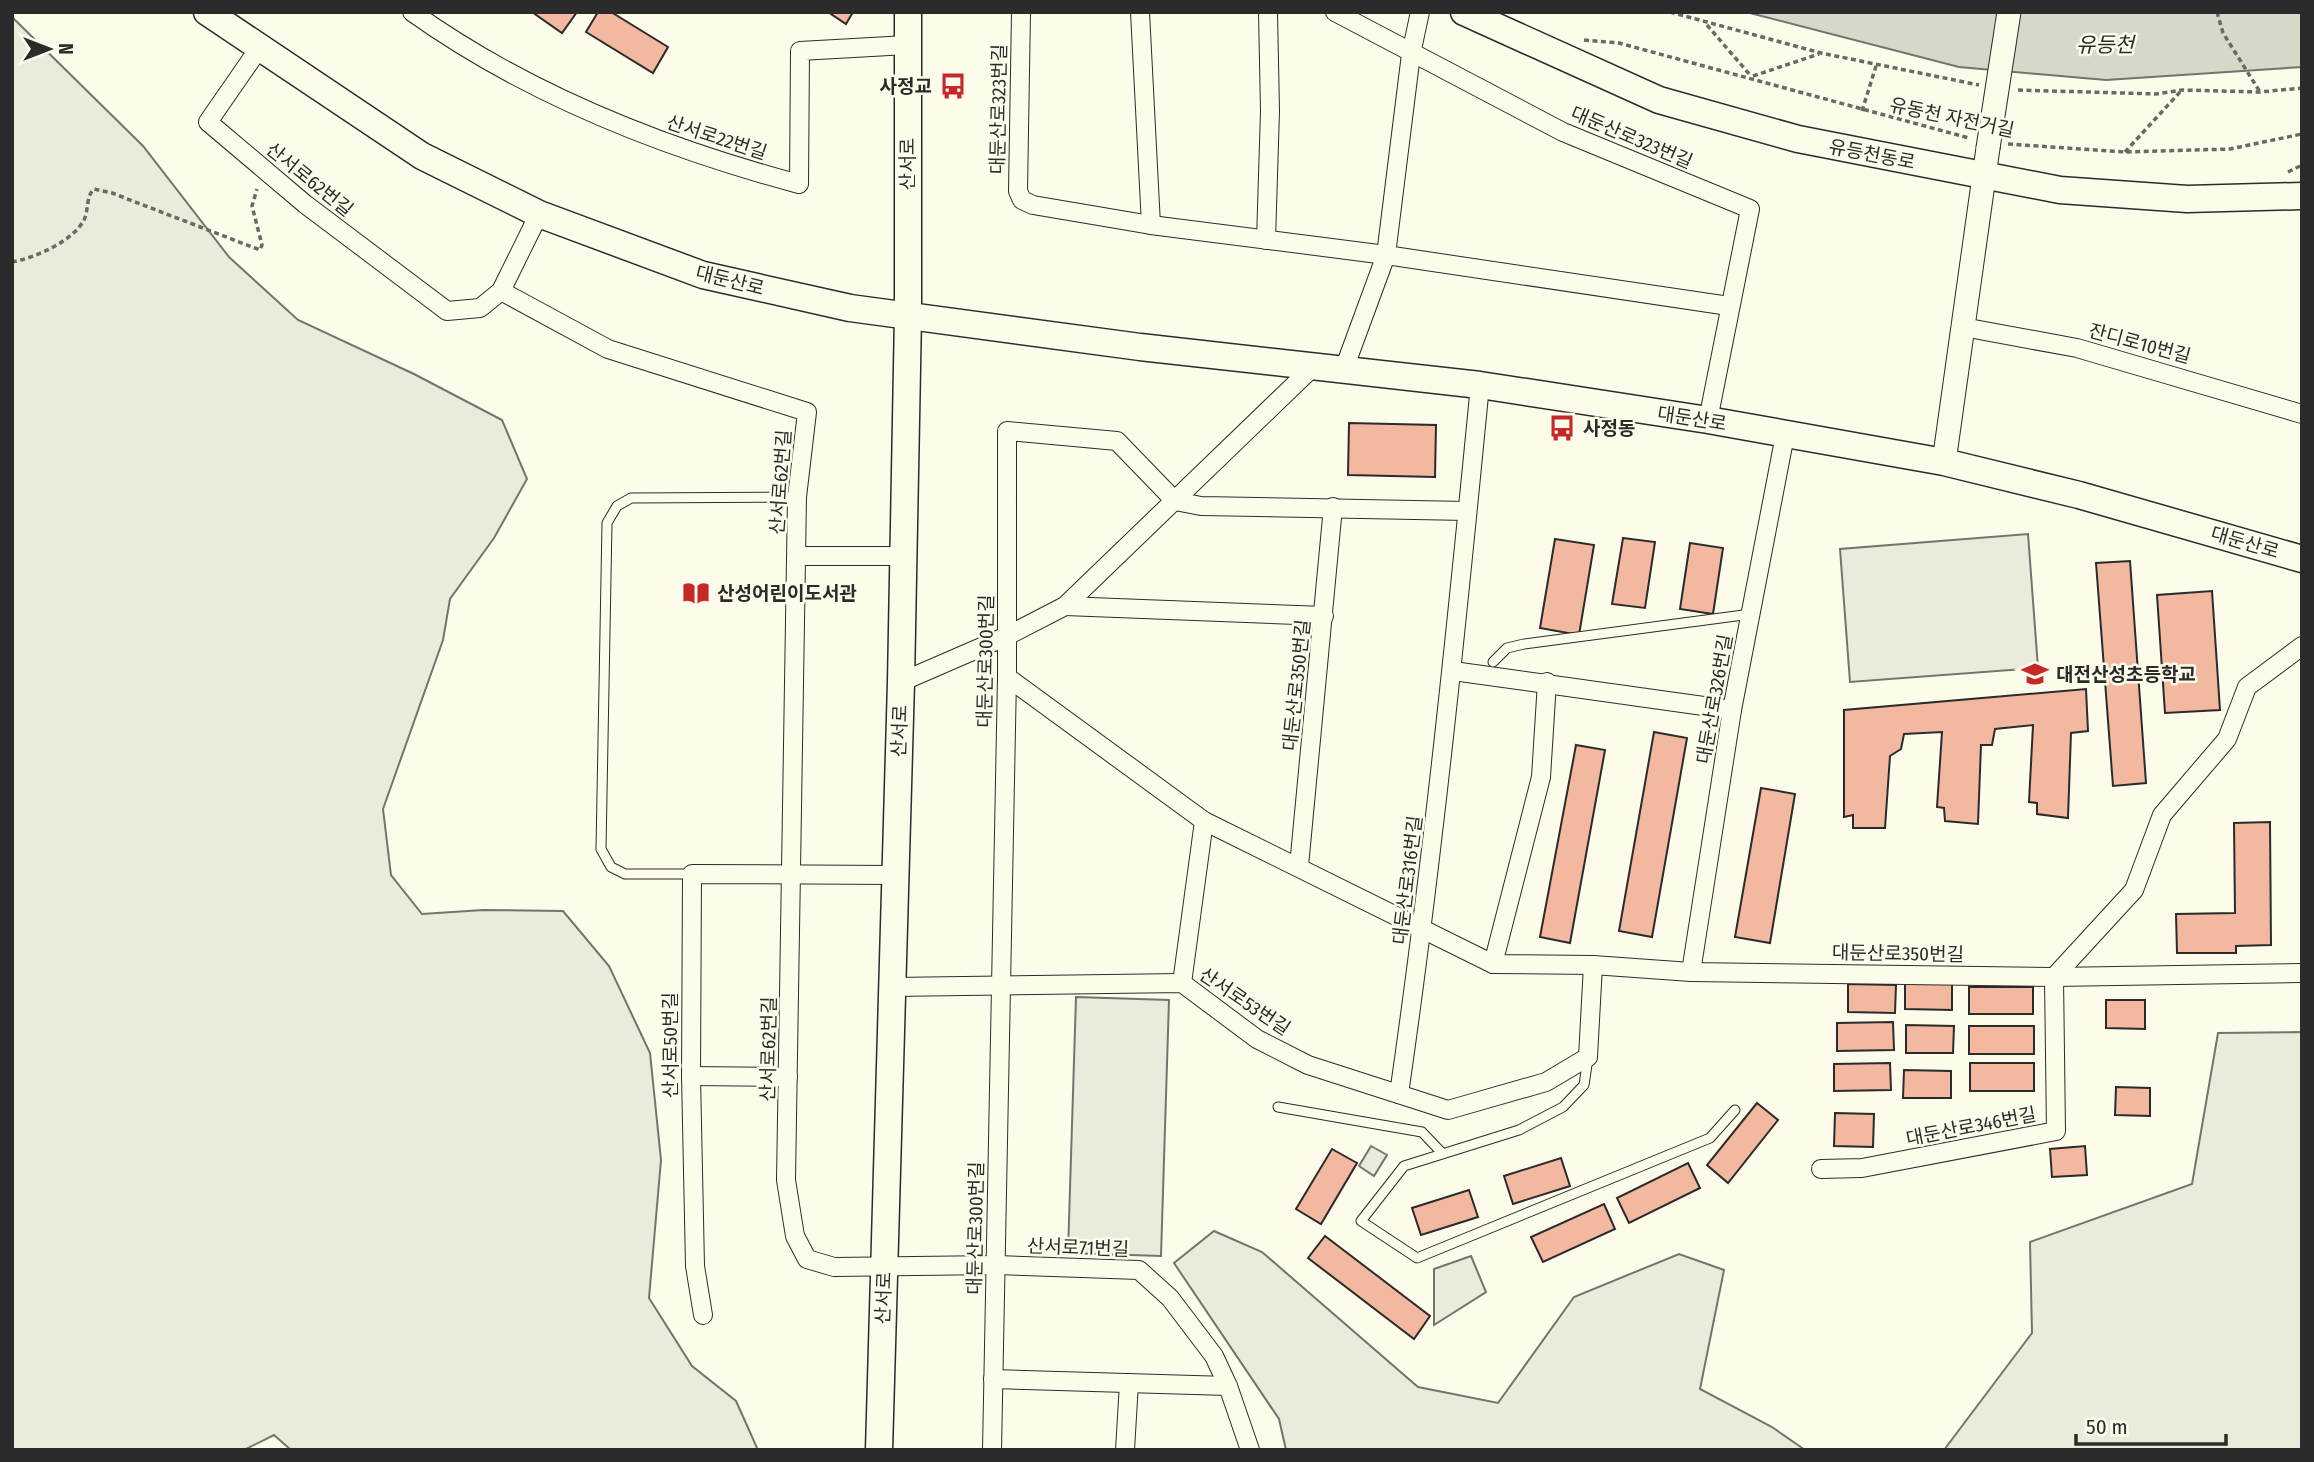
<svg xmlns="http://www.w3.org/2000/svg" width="2314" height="1462" font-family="'Fira Sans Condensed','Noto Sans KR',sans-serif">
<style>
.green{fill:#ecebdb;stroke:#74746e;stroke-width:2}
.parking{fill:#eceadb;stroke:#74746e;stroke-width:2}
.water{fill:#d8d7c9;stroke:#74746e;stroke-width:2}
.building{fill:#f2b8a0;stroke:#2b2b2b;stroke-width:2}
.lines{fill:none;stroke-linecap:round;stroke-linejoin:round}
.service-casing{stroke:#2b2b2b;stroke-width:11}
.minor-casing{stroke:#2b2b2b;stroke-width:20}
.tertiary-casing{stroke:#2b2b2b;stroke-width:25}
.secondary-casing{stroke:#2b2b2b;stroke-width:29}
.path{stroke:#6a6964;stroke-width:3.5;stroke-dasharray:5 3.5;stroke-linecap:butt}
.service{stroke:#fdfbea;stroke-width:9}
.minor{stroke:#fdfbea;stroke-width:18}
.tertiary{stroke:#fdfbea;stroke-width:23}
.secondary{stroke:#fdfbea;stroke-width:26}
.tertiary-bridge-casing{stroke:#2b2b2b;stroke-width:25;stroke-linecap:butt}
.tertiary-bridge{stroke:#fdfbea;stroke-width:23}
.labels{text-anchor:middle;stroke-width:5;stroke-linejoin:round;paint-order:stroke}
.poi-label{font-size:19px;font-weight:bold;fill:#2b2b2b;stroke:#fdfbea;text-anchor:start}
.street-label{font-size:19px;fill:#2b2b2b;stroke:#fdfbea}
.water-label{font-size:21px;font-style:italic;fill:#2b2b2b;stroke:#fdfbea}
</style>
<rect width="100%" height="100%" fill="#fdfbea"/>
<!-- green -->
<g class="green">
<polygon points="12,17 143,146 229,257 298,320 414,374 502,420 527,479 494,538 450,599 443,640 383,809 391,875 422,914 483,910 563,911 609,966 650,1053 661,1160 649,1298 692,1366 736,1401 758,1450 291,1450 274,1435 244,1450 12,1450"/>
<polygon points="2028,534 2038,668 1850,682 1840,549"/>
<polygon points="1076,997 1169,1000 1161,1256 1068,1253"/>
<polygon points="2302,1032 2302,1450 1944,1450 2032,1333 2030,1242 2192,1184 2218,1033"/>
<polygon points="1214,1231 1262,1252 1418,1387 1498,1403 1574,1297 1679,1254 1724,1270 1700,1389 1772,1427 1805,1450 1286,1450 1279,1419 1174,1263"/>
</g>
<!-- parking -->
<g class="parking">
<polygon points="1371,1146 1387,1155 1374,1176 1359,1166"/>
<polygon points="1471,1256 1486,1292 1434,1325 1434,1269"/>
</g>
<!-- water -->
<polygon class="water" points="1746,12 2302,12 2302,67 2106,80 1959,67"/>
<!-- building -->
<g class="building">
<polygon points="532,12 577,12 562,33"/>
<polygon points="598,12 611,12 668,47 653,73 586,32"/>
<polygon points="828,12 853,12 846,24"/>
<polygon points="1349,423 1436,425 1435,477 1348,475"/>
<polygon points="1623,538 1655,542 1645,608 1612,604"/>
<polygon points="1555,539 1594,545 1579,635 1540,628"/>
<polygon points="1690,543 1723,548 1713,614 1680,609"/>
<polygon points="2130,561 2146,783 2113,786 2096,563"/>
<polygon points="2212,591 2220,710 2165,713 2157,595"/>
<polygon points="2086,689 2088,731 2071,733 2068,818 2037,814 2037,803 2029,802 2033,725 1995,729 1992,745 1981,745 1978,824 1945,821 1944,808 1937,807 1942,732 1904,734 1901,749 1890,756 1885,828 1853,828 1853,815 1844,817 1844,710"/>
<polygon points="1654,732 1687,738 1652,937 1619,931"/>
<polygon points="1576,745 1605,750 1570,943 1540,937"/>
<polygon points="1761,788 1795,794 1770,943 1735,937"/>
<polygon points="2270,822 2271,945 2236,946 2236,953 2177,953 2176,914 2235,913 2234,823"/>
<polygon points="1905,982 1952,983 1952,1010 1905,1009"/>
<polygon points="1848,984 1896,985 1895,1013 1848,1012"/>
<rect x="1969" y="987" width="64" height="27"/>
<polygon points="2106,1000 2145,1000 2145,1029 2106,1028"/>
<polygon points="1893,1022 1894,1050 1837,1051 1837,1023"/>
<polygon points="1906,1025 1954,1026 1953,1053 1906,1053"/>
<rect x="1969" y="1026" width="65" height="28"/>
<polygon points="1890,1063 1891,1090 1834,1091 1834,1064"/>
<rect x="1970" y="1063" width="64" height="28"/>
<polygon points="1904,1070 1951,1071 1951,1098 1903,1098"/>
<polygon points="2116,1087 2150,1088 2150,1116 2115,1115"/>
<polygon points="1757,1103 1778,1120 1728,1183 1707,1165"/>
<polygon points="1835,1113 1874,1114 1873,1147 1834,1146"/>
<polygon points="2085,1146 2087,1175 2052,1177 2050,1149"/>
<polygon points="1332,1149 1357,1163 1321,1224 1296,1209"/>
<polygon points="1561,1158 1570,1186 1513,1204 1504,1176"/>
<polygon points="1688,1163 1700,1188 1629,1223 1617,1198"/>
<polygon points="1469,1190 1478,1217 1421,1235 1412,1208"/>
<polygon points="1604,1204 1615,1229 1543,1262 1531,1237"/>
<polygon points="1325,1236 1430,1316 1414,1339 1308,1258"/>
</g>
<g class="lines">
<!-- service casing -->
<g class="service-casing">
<g id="service">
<polyline points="1493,662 1507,648 1524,644 1751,614"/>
<polyline points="692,874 625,874 611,867 601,849 607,523 617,506 631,498 797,497"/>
<polyline points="1588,1058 1584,1085 1563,1107 1519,1130 1404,1166 1361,1221 1417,1258 1710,1138 1735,1110"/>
<polyline points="1278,1107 1422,1132 1442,1153"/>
</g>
</g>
<!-- minor casing -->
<g class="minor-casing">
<g id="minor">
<path d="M412 12C527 94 664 148 799 184L800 51 907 45"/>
<polyline points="1021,12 1018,191 1022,200 1033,205 1151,225 1386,255 1729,306"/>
<polyline points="1140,12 1151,225"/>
<polyline points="1335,12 1563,132 1750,209 1708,420"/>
<polyline points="260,47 208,122 305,204 447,311 480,308 501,291 539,214"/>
<polyline points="1266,240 1270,111 1268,12"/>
<polyline points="501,291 608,349 807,412 797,497 786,1180 795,1236 807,1259 834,1267 996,1265 1139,1270 1170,1298 1214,1356 1228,1386 1250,1450"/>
<polyline points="1963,327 2077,348 2302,414"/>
<polyline points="1344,369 1386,255 1411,54 1420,12"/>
<polyline points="797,556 903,556"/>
<polyline points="1065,606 1324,616"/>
<polyline points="1453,671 1732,710"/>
<polyline points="1007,677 1204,821 1493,964 1593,965 1691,972 2054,977 2302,973"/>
<polyline points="901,682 1007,636 1065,606 1314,366"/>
<polyline points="1299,866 1333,507"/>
<polyline points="1493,964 1541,777 1547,682"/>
<polyline points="1691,972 1732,710 1785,435"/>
<polyline points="1182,983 1204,821"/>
<polyline points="892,987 1182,983 1257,1039 1308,1065 1448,1110 1546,1082 1588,1057 1593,965"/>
<polyline points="691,1076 788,1077"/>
<path d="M1399 1094C1433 858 1457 622 1480 385"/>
<polyline points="1821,1169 1862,1168 2056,1131 2054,977 2134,890 2162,815 2227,739 2247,687 2302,646"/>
<polyline points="703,1315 695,1266 691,1076 692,874 895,875"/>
<polyline points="993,1379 1228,1386"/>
<polyline points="992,1450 1007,677 1007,431 1117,441 1175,501 1201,506 1467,511"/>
<polyline points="1125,1450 1129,1383"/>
</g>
</g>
<!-- tertiary casing -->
<g class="tertiary-casing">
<polyline id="tertiary" points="1944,462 1988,148"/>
</g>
<!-- secondary casing -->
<g class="secondary-casing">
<g id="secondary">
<polyline points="207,12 422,156 539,214 703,275 850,308 1140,347 1480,385 1708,420 1944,462 2079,495 2302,559"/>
<polyline points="1464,12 1659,100 1798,139 2060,190 2187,199 2302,196"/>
<polyline points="879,1450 901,682 908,315 908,12"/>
</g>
</g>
<!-- path -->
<g class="path">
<polyline points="1670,12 1821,53 1979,85"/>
<polyline points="2217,12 2223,33 2260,92"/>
<polyline points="1707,25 1750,75"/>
<polyline points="1584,40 1619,43 1969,138"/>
<polyline points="1753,76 1819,54"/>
<polyline points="2018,90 2156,94 2182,90 2260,92 2302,88"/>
<polyline points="1862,111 1876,66"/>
<polyline points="2008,144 2125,152 2230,149 2302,134"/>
<polyline points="2125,152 2180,92"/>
<polyline points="2288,172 2302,165"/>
<path d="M12 262C35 258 73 241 84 220 89 209 86 196 94 189L112 193 260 250 262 245 252 206 257 189"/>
</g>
<!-- service -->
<use href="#service" class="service"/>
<!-- minor -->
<use href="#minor" class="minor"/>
<!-- tertiary -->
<use href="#tertiary" class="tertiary"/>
<!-- secondary -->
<use href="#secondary" class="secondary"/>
<!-- tertiary-bridge casing -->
<g class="tertiary-bridge-casing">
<polyline id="tertiary-bridge" points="1988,148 2009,12"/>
</g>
<!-- tertiary-bridge -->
<use href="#tertiary-bridge" class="tertiary-bridge"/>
</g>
<!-- icons -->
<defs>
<g id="bus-bare" transform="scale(2.1)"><path d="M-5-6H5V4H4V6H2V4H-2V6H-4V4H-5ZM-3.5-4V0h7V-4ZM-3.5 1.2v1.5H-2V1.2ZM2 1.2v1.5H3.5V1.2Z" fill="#c62828" stroke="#fdfbea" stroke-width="2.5" paint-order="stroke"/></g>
<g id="library-bare" transform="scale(2.1)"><path d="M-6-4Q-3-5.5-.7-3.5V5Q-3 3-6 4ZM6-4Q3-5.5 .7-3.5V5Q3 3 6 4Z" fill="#c62828" stroke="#fdfbea" stroke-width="2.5" paint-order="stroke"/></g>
<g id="school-bare" transform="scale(2.1)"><path d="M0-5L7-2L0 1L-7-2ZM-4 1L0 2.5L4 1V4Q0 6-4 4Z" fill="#c62828" stroke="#fdfbea" stroke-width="2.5" paint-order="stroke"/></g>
</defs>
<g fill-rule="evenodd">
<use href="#bus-bare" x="953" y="86"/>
<use href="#bus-bare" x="1562" y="428"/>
<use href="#library-bare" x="696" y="593"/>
<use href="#school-bare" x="2035" y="674"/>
</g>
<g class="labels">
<!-- poi labels -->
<g class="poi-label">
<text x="932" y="93" text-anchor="end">사정교</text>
<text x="1583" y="435">사정동</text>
<text x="717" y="600">산성어린이도서관</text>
<text x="2056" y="681">대전산성초등학교</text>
</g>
<!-- street labels -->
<g class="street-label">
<text transform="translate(998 109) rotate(-89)" y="7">대둔산로323번길</text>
<text transform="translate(1952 117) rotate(12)" y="7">유동천 자전거길</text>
<text transform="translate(717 137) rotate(18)" y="7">산서로22번길</text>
<text transform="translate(1632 137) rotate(23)" y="7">대둔산로323번길</text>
<text transform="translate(1872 154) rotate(11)" y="7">유등천동로</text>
<text transform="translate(907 164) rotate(-90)" y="7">산서로</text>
<text transform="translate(310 179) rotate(39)" y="7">산서로62번길</text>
<text transform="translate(730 280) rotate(14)" y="7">대둔산로</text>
<text transform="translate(2140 343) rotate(15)" y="7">잔디로10번길</text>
<text transform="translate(1692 418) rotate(9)" y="7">대둔산로</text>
<text transform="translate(780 482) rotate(-86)" y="7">산서로62번길</text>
<text transform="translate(2245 542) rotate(16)" y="7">대둔산로</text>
<text transform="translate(985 661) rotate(-89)" y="7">대둔산로300번길</text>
<text transform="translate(1296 685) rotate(-84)" y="7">대둔산로350번길</text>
<text transform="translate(1714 699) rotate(-80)" y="7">대둔산로326번길</text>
<text transform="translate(899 731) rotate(-88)" y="7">산서로</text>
<text transform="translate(1407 880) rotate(-83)" y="7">대둔산로316번길</text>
<text transform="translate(1898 953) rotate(1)" y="7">대둔산로350번길</text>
<text transform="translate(1245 1001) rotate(34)" y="7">산서로53번길</text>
<text transform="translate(670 1045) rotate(-90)" y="7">산서로50번길</text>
<text transform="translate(768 1049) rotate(-89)" y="7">산서로62번길</text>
<text transform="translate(1971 1126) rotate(-11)" y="7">대둔산로346번길</text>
<text transform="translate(975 1228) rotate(-89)" y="7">대둔산로300번길</text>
<text transform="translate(1078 1247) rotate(2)" y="7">산서로71번길</text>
<text transform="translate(883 1298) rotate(-88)" y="7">산서로</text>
</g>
<!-- water labels -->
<g class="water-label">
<text x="2105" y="52">유등천</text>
</g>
</g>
<!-- border -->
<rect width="2314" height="1462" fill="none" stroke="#2b2b2b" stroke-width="28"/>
<!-- north arrow -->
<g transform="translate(49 49) rotate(90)" stroke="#fdfbea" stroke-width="5" paint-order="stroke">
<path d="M0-5L12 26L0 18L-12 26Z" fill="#2b2b2b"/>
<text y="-10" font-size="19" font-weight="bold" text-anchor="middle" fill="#2b2b2b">N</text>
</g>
<!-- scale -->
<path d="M2076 1434v10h150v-10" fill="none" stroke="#2b2b2b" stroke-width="3.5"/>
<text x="2086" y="1434" font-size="21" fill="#2b2b2b" stroke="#fdfbea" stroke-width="5" paint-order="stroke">50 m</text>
</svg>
